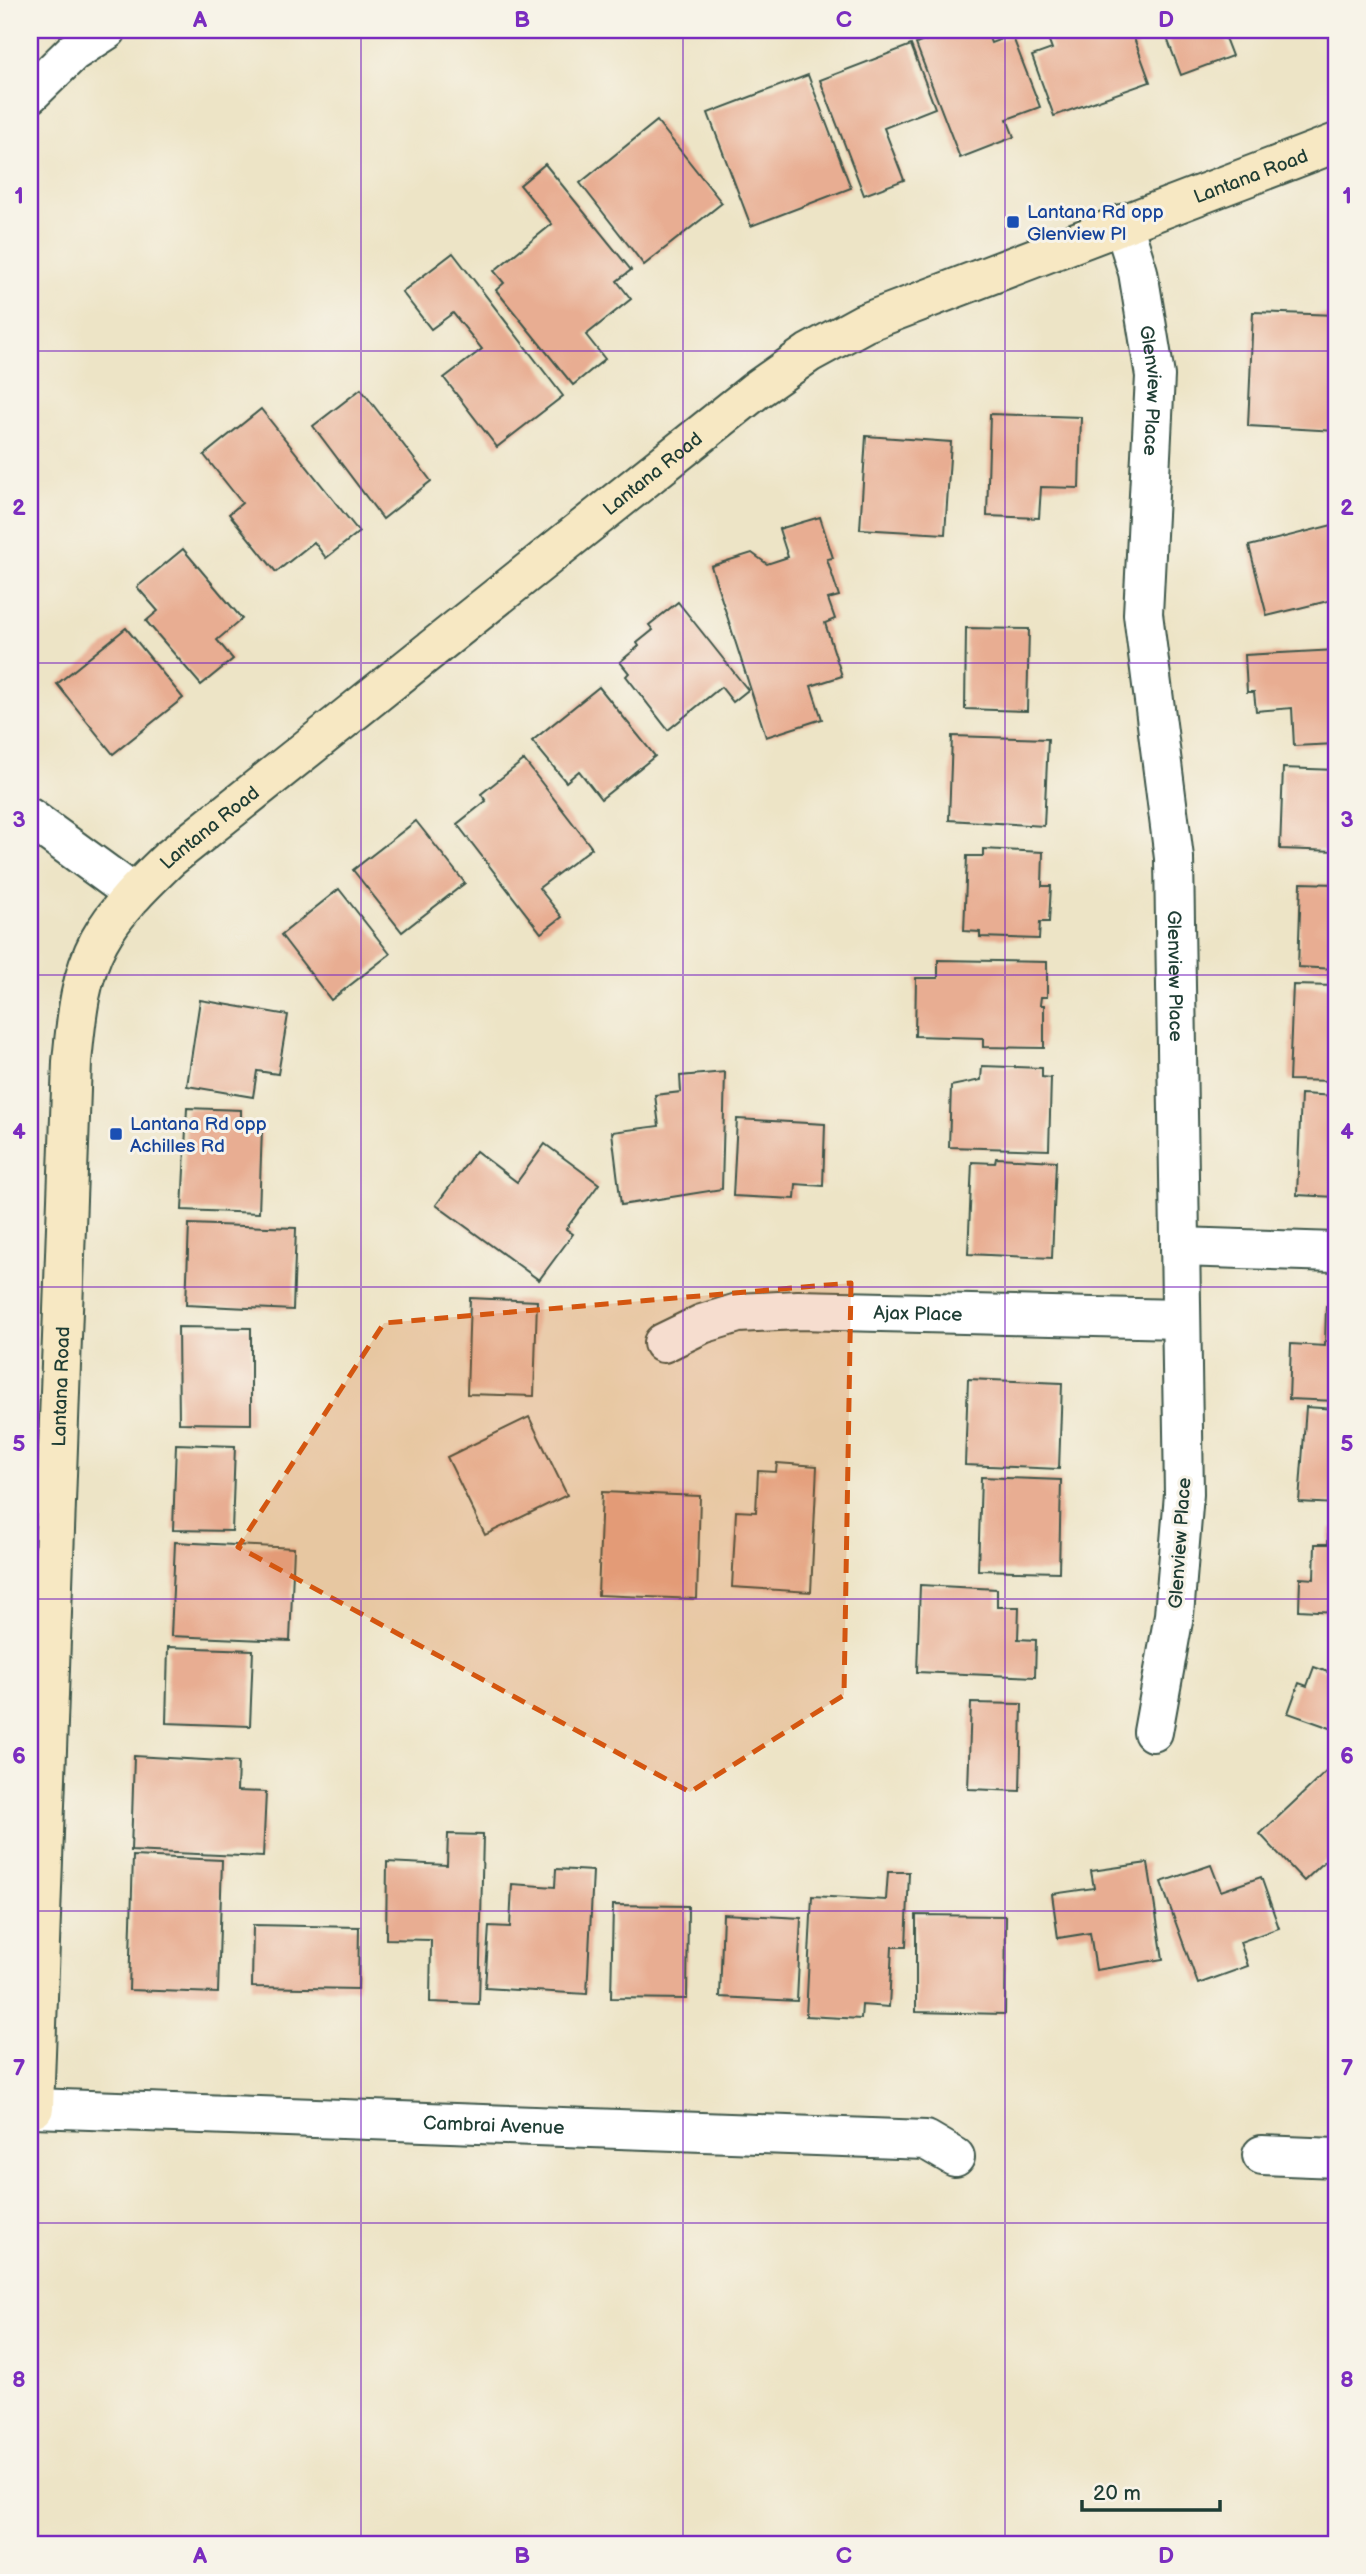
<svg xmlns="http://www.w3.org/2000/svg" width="1366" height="2574" font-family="'Balsamiq Sans',sans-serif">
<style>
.building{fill:#e8ad92}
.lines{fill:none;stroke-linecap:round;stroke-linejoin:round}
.street-casing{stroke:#3e564a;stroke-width:42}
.secondary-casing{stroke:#3e564a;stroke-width:42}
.street{stroke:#fff;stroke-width:38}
.secondary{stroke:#f7e8c3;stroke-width:38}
.marked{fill:#d45610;fill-opacity:0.2;stroke:#d45610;stroke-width:5;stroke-dasharray:14 9;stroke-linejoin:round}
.grid{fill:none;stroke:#7b2cbf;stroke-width:2;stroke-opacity:0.55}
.transit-dot{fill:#1a4fb4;stroke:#f7f3e8;stroke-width:2.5}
.labels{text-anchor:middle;stroke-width:6;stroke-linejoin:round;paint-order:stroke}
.street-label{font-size:19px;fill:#1f3d34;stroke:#f7f3e8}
.transit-label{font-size:19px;fill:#164399;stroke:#f7f3e8;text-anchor:start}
.neatline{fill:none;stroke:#7b2cbf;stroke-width:2.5}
.grid-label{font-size:23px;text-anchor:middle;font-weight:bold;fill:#7b2cbf}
</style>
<rect width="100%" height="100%" fill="#f7f3e8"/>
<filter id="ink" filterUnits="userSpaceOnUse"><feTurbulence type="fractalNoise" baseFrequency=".0143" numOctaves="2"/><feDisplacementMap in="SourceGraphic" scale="14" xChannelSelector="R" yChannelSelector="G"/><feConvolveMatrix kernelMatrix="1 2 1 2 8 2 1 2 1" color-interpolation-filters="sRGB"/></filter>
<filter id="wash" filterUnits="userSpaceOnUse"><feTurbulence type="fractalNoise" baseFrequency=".00686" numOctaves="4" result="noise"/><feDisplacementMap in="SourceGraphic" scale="28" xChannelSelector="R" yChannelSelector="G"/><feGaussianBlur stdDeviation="1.57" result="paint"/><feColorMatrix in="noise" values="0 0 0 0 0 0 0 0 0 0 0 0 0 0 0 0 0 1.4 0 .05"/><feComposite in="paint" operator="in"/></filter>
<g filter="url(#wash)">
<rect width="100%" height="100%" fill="#ede4c6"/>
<g id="blocks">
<!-- building -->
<g class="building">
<polygon points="952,30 986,30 991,43 1012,35 1040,107 1007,119 1014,137 960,158 916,44"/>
<polygon points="1045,30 1131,30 1150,82 1054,116 1032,56 1052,49"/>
<polygon points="1164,30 1222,30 1232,56 1181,75"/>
<polygon points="911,45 935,108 884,128 904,180 864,195 820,80"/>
<polygon points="808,75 851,188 751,226 708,113"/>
<polygon points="657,121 722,203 644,265 580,183"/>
<polygon points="545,164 631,270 617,281 631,299 586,335 605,359 573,385 496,290 504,283 494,271 552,224 520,185"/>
<polygon points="453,253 563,396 497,447 444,378 482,349 453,313 431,329 402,292"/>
<polygon points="1253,312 1336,315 1336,431 1248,426"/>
<polygon points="361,389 431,481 383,519 313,426"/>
<polygon points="261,409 359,532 326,558 314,542 276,572 229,514 242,503 204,455"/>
<polygon points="990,414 1081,417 1079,488 1041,487 1039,518 987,516"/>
<polygon points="866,436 951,442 945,534 860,529"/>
<polygon points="820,517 833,558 827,559 839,596 828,599 835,619 825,623 842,676 811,686 822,719 766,737 711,566 752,553 767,564 788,557 779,529"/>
<polygon points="1336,524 1336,599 1267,616 1249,546"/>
<polygon points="183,549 242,619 217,640 233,659 201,685 146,621 158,611 137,587"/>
<polygon points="678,602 748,690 733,702 721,687 668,730 626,676 629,673 620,662 639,646 637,643 653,630 649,625"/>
<polygon points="126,628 183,698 113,754 57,684"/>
<polygon points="966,628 1029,629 1027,711 965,709"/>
<polygon points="1336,650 1336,744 1294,746 1292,708 1256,711 1254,692 1247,692 1245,655"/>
<polygon points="599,687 655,756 601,799 579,771 566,782 532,741"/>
<polygon points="952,736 1048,739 1044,826 949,820"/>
<polygon points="524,760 592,848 539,888 562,917 541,933 457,824 486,801 481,794"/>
<polygon points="1283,768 1336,770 1336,851 1280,849"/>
<polygon points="416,821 465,883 402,932 353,870"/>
<polygon points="983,849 1043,852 1042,886 1051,886 1049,922 1040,922 1039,939 980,937 980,932 964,931 967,856 983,856"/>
<polygon points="1301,883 1336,884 1336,969 1298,967"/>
<polygon points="339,889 390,954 331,1000 281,935"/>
<polygon points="938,960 1047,962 1047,997 1041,997 1040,1005 1044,1005 1044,1048 983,1047 983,1038 915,1036 916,978 938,978"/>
<polygon points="1293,985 1336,986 1336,1081 1289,1080"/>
<polygon points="200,1000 288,1015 278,1074 257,1071 253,1097 187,1086"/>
<polygon points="982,1066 1042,1068 1042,1077 1051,1078 1049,1150 949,1147 951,1086 981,1080"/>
<polygon points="725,1072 722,1189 621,1205 612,1132 659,1126 655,1095 681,1092 680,1076"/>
<polygon points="1301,1094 1336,1096 1336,1197 1297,1195"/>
<polygon points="187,1108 241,1110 241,1127 262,1128 259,1213 182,1210"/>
<polygon points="737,1119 825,1124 823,1186 796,1184 795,1199 733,1196"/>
<polygon points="545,1144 599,1184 566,1229 573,1234 539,1280 436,1205 476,1151 517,1182"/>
<polygon points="996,1158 1056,1161 1052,1258 968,1254 972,1162 995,1163"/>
<polygon points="189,1224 296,1228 293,1310 186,1305"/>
<polygon points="470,1298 537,1301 534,1396 467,1394"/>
<polygon points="1326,1306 1336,1306 1336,1401 1289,1399 1291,1344 1325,1346"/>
<polygon points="178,1327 251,1328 251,1424 179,1423"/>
<polygon points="968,1379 1062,1383 1059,1469 965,1465"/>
<polygon points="1306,1407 1336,1409 1336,1504 1299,1502"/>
<polygon points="529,1417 567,1495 485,1535 447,1457"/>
<polygon points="176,1444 235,1446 232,1531 173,1530"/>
<polygon points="777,1463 817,1466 811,1592 732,1587 736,1511 756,1512 758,1471 776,1472"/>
<polygon points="981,1477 1061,1480 1059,1572 978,1570"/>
<polygon points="602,1492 700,1496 697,1599 598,1595"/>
<polygon points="1329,1528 1336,1528 1336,1612 1299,1610 1300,1578 1314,1579 1315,1544 1328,1544"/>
<polygon points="175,1542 294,1548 290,1641 171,1636"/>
<polygon points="920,1585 997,1589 997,1607 1019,1607 1018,1639 1036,1640 1035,1677 917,1672"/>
<polygon points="168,1647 253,1650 250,1726 166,1723"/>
<polygon points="1314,1667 1336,1675 1336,1730 1288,1713 1299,1683 1307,1686"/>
<polygon points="971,1703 1022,1704 1020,1791 968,1789"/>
<polygon points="134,1756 238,1762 237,1791 266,1792 263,1857 131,1851"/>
<polygon points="1328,1770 1336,1778 1336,1851 1304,1881 1260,1834"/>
<polygon points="448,1834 483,1835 479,2004 430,2002 431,1940 386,1939 387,1862 447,1865"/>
<polygon points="133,1856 222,1860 218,1993 129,1990"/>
<polygon points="1148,1863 1163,1959 1096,1970 1090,1933 1058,1938 1052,1894 1094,1888 1091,1871"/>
<polygon points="1211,1865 1221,1891 1261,1877 1279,1928 1240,1942 1248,1966 1198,1984 1161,1882"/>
<polygon points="556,1869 593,1871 587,1994 485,1988 489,1926 510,1927 512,1884 555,1887"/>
<polygon points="888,1872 909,1872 906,1947 892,1947 889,2007 862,2005 861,2019 806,2016 812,1896 886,1900"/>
<polygon points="613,1905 688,1906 687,1999 611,1998"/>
<polygon points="723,1914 801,1918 797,2001 720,1997"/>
<polygon points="916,1915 1006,1916 1005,2014 916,2012"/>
<polygon points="253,1925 359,1927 358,1989 252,1987"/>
</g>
</g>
</g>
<g filter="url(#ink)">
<use href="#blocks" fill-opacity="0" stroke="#3e564a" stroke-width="2"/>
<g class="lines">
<!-- street casing -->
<g class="street-casing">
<g id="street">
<polyline points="30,94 73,52 107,30"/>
<path id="s1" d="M1123 224 1138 272 1155 376 1143 614 1174 858 1184 1494 1174 1615 1153 1732"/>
<polyline points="30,818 134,894"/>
<polyline points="1180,1247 1336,1252"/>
<path id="s2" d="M663 1343 702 1324 738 1313 798 1310 1180 1319"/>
<path id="s3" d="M34 2108 926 2140 955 2157"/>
<polyline points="1262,2155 1336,2158"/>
</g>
</g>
<!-- secondary casing -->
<g class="secondary-casing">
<g id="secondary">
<path id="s4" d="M30 2108H34L72 1062C76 1022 79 978 99 941 116 910 143 884 169 859L755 391 809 353 864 323 1336 143"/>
</g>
</g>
<!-- street -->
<use href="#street" class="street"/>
<!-- secondary -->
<use href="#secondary" class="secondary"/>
</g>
</g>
<!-- marked area -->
<path class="marked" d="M851 1283 844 1695 690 1792 238 1547 384 1323Z"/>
<!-- grid -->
<path class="grid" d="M361 30V2544M683 30V2544M1005 30V2544M30 351H1336M30 663H1336M30 975H1336M30 1287H1336M30 1599H1336M30 1911H1336M30 2223H1336"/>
<!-- markers -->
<g class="transit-dot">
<rect x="1006" y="215" width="14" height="14" rx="3.5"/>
<rect x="109" y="1127" width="14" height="14" rx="3.5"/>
</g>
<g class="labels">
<!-- street labels -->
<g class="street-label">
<text dy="7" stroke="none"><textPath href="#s4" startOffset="2576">Lantana Road</textPath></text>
<text dy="7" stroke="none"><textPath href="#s1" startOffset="170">Glenview Place</textPath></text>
<text dy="7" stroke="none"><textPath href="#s4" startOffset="1902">Lantana Road</textPath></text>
<text dy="7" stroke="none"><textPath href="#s4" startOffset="1335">Lantana Road</textPath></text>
<text dy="7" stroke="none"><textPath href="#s1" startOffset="758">Glenview Place</textPath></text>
<text dy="7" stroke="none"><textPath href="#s2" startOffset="261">Ajax Place</textPath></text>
<text dy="7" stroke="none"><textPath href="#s4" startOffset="726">Lantana Road</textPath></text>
<text transform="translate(1179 1543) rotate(-86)" y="7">Glenview Place</text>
<text dy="7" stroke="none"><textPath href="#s3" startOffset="460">Cambrai Avenue</textPath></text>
</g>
<!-- transit labels -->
<g class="transit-label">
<text x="1027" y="218">Lantana Rd opp<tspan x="1027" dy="22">Glenview Pl</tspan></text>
<text x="130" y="1130">Lantana Rd opp<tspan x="130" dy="22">Achilles Rd</tspan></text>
</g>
</g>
<!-- margin -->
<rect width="1366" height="2574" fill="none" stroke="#f7f3e8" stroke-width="77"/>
<!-- scale -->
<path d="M1082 2500v10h138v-10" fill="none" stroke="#1f3d34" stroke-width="3.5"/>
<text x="1093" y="2500" font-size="21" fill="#1f3d34" stroke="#f7f3e8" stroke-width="5" paint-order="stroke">20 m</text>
<rect x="38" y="38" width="1290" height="2498" class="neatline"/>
<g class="grid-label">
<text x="200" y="27">A</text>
<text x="522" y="27">B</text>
<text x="844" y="27">C</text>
<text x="1166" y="27">D</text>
<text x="19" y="203">1</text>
<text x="1347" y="203">1</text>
<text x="19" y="515">2</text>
<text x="1347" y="515">2</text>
<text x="19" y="827">3</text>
<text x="1347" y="827">3</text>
<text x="19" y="1139">4</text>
<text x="1347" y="1139">4</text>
<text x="19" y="1451">5</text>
<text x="1347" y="1451">5</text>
<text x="19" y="1763">6</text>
<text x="1347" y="1763">6</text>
<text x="19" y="2075">7</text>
<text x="1347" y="2075">7</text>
<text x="19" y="2387">8</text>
<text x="1347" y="2387">8</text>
<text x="200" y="2563">A</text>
<text x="522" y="2563">B</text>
<text x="844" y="2563">C</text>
<text x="1166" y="2563">D</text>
</g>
</svg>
